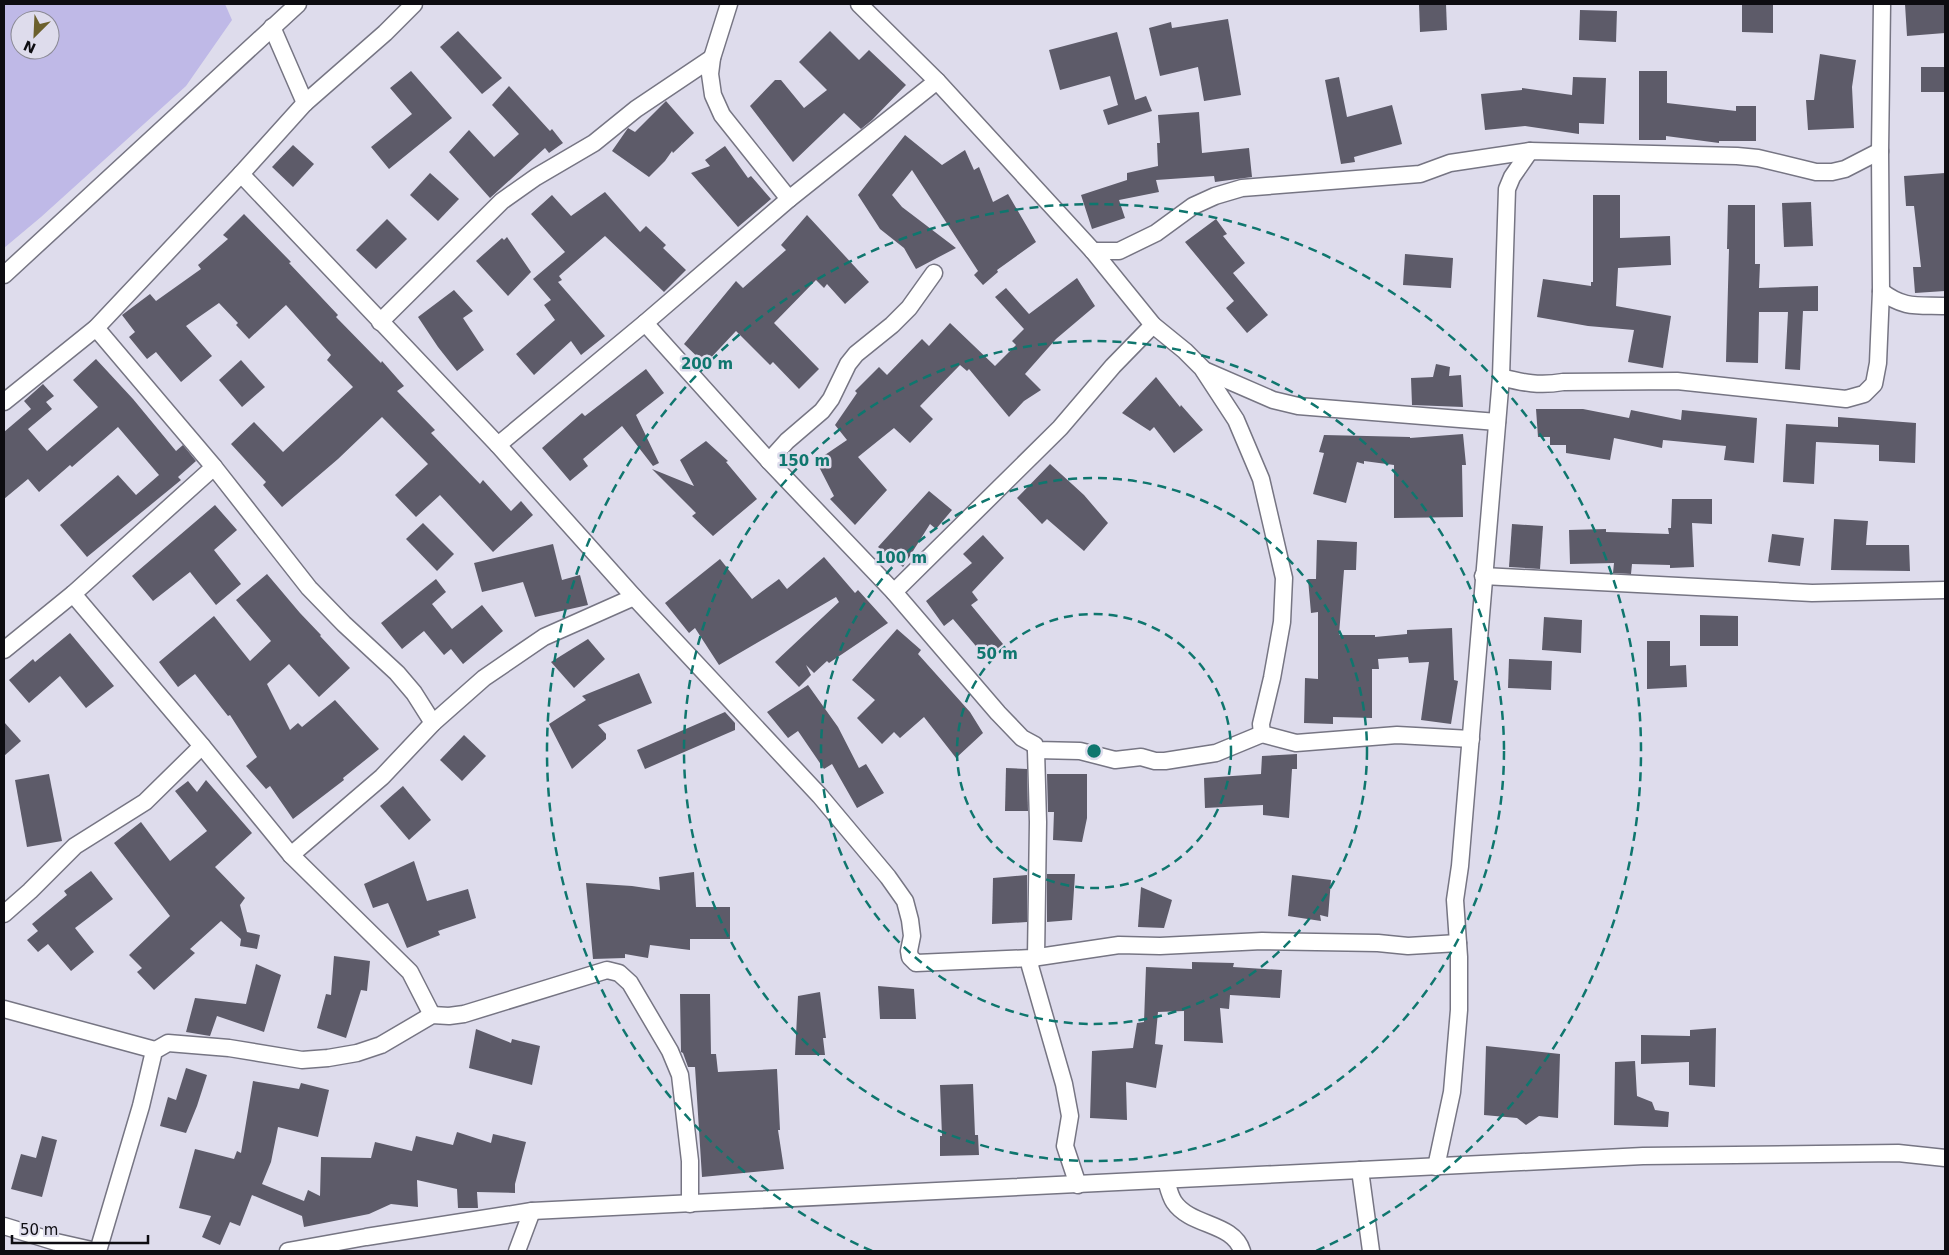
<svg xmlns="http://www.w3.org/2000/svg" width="1949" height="1255" font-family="'DejaVu Sans',sans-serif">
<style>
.green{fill:#bfb9e7;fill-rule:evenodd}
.building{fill:#5d5b69}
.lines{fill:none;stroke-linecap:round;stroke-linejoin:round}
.minor-casing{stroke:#767583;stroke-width:19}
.minor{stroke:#fff;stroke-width:16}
.ring{fill:none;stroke:#0f766e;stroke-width:2.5;stroke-dasharray:9 6}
.centre{fill:#0f766e;stroke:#dedcec;stroke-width:2.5}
.ring-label{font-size:15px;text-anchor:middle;font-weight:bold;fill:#0f766e;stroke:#dedcec;stroke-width:5;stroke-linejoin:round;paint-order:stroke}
</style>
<rect width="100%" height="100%" fill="#dedcec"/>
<!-- green -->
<path class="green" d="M4 4H225L232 20 186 86 41 217 4 248ZM20 20H50V50H20Z"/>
<!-- building -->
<g class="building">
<polygon points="1419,4 1446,4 1447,30 1420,32"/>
<polygon points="1742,4 1773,4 1773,33 1742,32"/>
<polygon points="1905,4 1945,4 1945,33 1907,36"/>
<polygon points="1580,10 1617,11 1616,42 1579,40"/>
<polygon points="1228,19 1241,95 1204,101 1198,67 1160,76 1149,28 1171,22 1172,28"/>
<polygon points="458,31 502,78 482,94 440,47"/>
<polygon points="830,31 859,60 869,50 906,85 872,120 861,129 844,113 793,162 750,106 775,80 781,80 804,108 827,90 799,62"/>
<polygon points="1117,32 1135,100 1146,96 1152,111 1108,125 1103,110 1118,105 1110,76 1060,90 1049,50"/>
<polygon points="1820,54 1856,60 1852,87 1854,128 1808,130 1806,100 1814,100"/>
<rect x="1921" y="67" width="24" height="25"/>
<polygon points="411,71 452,118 389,169 371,147 412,114 390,88"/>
<polygon points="1639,71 1667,71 1667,103 1736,111 1736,106 1756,106 1756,141 1719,141 1719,143 1666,136 1666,140 1639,140"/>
<polygon points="1339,77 1347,117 1392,105 1402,144 1354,157 1355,162 1341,164 1325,80"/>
<polygon points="1573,77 1606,78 1604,124 1579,123 1579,134 1525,126 1485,130 1481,94 1522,90 1522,88 1572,95"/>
<polygon points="509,86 550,131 552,129 563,143 549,153 545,148 490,198 449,152 469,130 494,157 519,134 492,105"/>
<polygon points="666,101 694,133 673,153 672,151 665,161 649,177 612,151 628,128 635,132"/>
<polygon points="1199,112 1202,153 1249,148 1252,177 1215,182 1214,176 1156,180 1159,192 1119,200 1125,218 1092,229 1081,195 1127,180 1127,173 1158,166 1157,143 1160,143 1158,115"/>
<polygon points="905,135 942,165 965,150 974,170 979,167 993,202 1008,194 1036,242 997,270 998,272 983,285 974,275 978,271 912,170 892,195 902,207 956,248 916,269 904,248 880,229 858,195"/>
<polygon points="293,145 314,164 293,187 272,167"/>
<polygon points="725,146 748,178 751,176 771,199 738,227 691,173 710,166 705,160"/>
<polygon points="430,173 459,199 438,221 410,195"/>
<polygon points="1945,173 1945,291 1915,293 1913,267 1921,267 1914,206 1906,206 1904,176"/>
<polygon points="605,192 640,232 646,226 666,245 663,248 686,270 664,292 605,236 559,276 562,280 558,282 605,336 581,355 571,341 534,375 516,354 555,320 544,305 551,300 533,279 565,252 531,214 552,195 571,216"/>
<polygon points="1593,195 1620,195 1620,238 1670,236 1671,265 1618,268 1616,306 1671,316 1663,368 1628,362 1634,330 1588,326 1537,317 1543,279 1591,286 1591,282 1593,282"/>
<polygon points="1811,202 1813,246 1784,247 1782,203"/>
<polygon points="1728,205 1755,205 1755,264 1760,264 1759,288 1818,286 1818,311 1803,311 1800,370 1785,369 1788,312 1759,312 1758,363 1726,362 1729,249 1727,249"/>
<polygon points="244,214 291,262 289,263 338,315 336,317 381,363 382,361 404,386 397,391 435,430 431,433 480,484 483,480 511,511 521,501 533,515 493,552 440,495 416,517 395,495 428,464 382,417 338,459 282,507 263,485 266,482 231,444 254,422 283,452 353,387 327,360 331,355 286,305 249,339 236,325 238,323 219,303 186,326 212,356 181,382 156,352 147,359 129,337 135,332 122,315 150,294 156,301 201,269 198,265 228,239 223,235"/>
<polygon points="807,215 869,282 845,304 827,284 824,288 816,280 774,323 819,369 799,389 773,362 770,365 736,331 705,364 684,344 736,281 743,288 786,250 781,245"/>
<polygon points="387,219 407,239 376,269 356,250"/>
<polygon points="1216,219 1227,234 1223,236 1245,263 1233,273 1268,315 1247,333 1226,308 1234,301 1185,242"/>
<polygon points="507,237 531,272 508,296 476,261 502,238 504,240"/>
<polygon points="1405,254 1453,258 1451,288 1403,285"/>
<polygon points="1077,278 1095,306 1056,339 1025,374 1041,390 1024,401 1009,417 969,369 967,371 960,365 920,406 933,419 910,443 894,428 858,457 887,490 855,525 830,499 834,496 816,461 847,440 835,425 857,393 855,391 879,367 887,375 922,339 929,346 950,323 995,366 1016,345 1012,341 1024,329 995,297 1006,288 1029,314"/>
<polygon points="454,290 473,311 463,318 484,350 457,371 438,347 418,317"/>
<polygon points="96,359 133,399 176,451 183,445 196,461 178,477 181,480 87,557 60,525 118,475 136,495 159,475 118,427 72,467 70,465 39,492 28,479 4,499 4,432 31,409 24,401 43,384 54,396 46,402 52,409 28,429 47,451 98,407 73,380"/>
<polygon points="241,360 265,387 242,407 219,380"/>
<polygon points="1436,364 1450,367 1449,376 1461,375 1463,407 1412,405 1411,378 1433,377"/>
<polygon points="646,369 664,393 636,415 659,463 653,466 622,426 583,459 588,466 570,481 542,448 582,413 585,416"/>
<polygon points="1156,377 1180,407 1181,405 1203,430 1174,453 1154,427 1150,431 1122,413"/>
<polygon points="1536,409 1583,409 1629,418 1631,410 1681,420 1682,410 1757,418 1754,463 1724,460 1726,446 1663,440 1662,448 1614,438 1610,460 1566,453 1566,445 1550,445 1550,437 1538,437"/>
<polygon points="1838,417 1916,423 1915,463 1879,461 1879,445 1816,442 1814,484 1783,482 1786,424 1838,427"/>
<polygon points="1463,434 1466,465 1462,465 1463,517 1394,518 1394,465 1364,461 1364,464 1357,462 1346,503 1313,494 1324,453 1319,452 1324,435 1410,437 1410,438"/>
<polygon points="706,441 728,461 726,462 757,499 713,536 692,516 696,513 652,469 694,486 680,460"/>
<polygon points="1050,464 1084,495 1108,523 1084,551 1047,519 1042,524 1017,498"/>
<polygon points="929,491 952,510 936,529 930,524 903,567 878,547"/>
<polygon points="1672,499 1712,499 1712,524 1692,523 1694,567 1670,568 1670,565 1632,564 1631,574 1613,573 1614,563 1570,564 1569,530 1606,529 1606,532 1669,534 1668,528 1671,528"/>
<polygon points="215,505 237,530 214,550 241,584 216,605 190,572 153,601 132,576"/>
<polygon points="1834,519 1868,521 1866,545 1909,545 1910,571 1831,570"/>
<polygon points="423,523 454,554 437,571 406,539"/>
<polygon points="1512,524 1543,526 1540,569 1509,567"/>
<polygon points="1772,534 1804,538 1800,566 1768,562"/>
<polygon points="983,535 1004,558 972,592 978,600 971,605 1003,644 986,658 953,619 944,626 926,601 972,563 963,554"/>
<polygon points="1317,540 1357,542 1356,570 1344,570 1339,635 1375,635 1375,637 1407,634 1407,630 1452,628 1454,680 1458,681 1451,724 1421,720 1429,662 1409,663 1408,657 1378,659 1379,669 1372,669 1372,718 1333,717 1333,724 1304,723 1305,678 1318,679 1318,612 1311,613 1308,579 1316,579"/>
<polygon points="553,544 562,580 580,575 588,605 535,617 523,582 482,592 474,563"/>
<polygon points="824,557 855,593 858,590 888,623 829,663 827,661 814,673 806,665 811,675 799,687 775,662 839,602 836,597 719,665 695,628 689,633 665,603 720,559 752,599 779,579 787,589"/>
<polygon points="267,574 300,613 321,635 320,636 350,668 319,697 289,664 267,684 290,730 298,723 302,727 335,700 379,749 343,778 344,780 293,819 270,786 266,789 246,766 257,757 230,715 228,716 195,674 178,687 159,662 214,616 250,661 271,641 236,600"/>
<polygon points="436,579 446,592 432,604 452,629 482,605 503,631 463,664 451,649 444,655 424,631 402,649 381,623"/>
<polygon points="1700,615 1738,616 1738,646 1700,646"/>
<polygon points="1544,617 1582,620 1581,653 1542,650"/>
<polygon points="897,629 921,650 918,654 970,712 983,733 956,758 924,717 900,738 894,732 882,744 857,718 875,700 852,680"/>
<polygon points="70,633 114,686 86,708 60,676 29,703 9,680 33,659 35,662"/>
<polygon points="588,639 605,659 574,688 551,662"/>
<polygon points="1647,641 1670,641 1670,666 1686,665 1687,687 1647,689"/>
<polygon points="1509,659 1552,661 1551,690 1508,688"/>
<polygon points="639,673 652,703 598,725 606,734 606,739 572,769 549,724 586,700 582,696"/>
<polygon points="808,685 838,727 859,768 866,764 884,793 857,808 832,764 824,769 798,731 788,738 767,712"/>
<polygon points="725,712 735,723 735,730 645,769 637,750"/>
<polygon points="4,722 21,741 4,756"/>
<polygon points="464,735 486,756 462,781 440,760"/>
<polygon points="1297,754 1297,769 1292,769 1289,818 1263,815 1263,805 1205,808 1204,778 1261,774 1262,756"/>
<polygon points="1006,768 1027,769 1028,811 1005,811"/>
<polygon points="49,774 62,841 27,847 15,780"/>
<polygon points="1047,774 1087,774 1087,818 1082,842 1053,840 1054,812 1048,812"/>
<polygon points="206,780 252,833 215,867 245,898 240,905 247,932 260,935 257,949 240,946 241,939 221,921 190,949 195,953 154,990 137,972 142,968 129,955 170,916 114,843 141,822 170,861 207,831 175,791 188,781 197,792"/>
<polygon points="403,786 431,820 409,840 380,806"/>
<polygon points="414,861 427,901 468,889 476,918 438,931 440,935 407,948 388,903 373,908 364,884"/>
<polygon points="91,871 113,899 75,928 94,952 71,971 48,944 38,952 27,940 38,931 32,924 67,895 64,891"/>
<polygon points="694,872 696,907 730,907 730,939 690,939 690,950 650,945 648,958 625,954 625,958 593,959 586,883 632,886 660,890 659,877"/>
<polygon points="1047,874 1075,874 1072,920 1047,922"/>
<polygon points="1027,875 1027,922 992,924 993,878"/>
<polygon points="1292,875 1331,880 1328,917 1320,915 1321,921 1288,916"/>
<polygon points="1141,887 1172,900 1164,928 1138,927"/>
<polygon points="334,956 370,961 367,991 361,990 346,1038 317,1028 326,994 331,995"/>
<polygon points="1192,962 1234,963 1233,967 1282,970 1280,998 1230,995 1229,1009 1220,1008 1223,1043 1184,1041 1184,1011 1158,1012 1155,1044 1163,1045 1156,1088 1126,1082 1127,1120 1090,1118 1092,1051 1133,1048 1137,1023 1144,1022 1146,967 1192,969"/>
<polygon points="256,964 281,975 264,1032 217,1016 210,1036 186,1032 195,998 246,1004"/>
<polygon points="878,986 914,989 916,1019 880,1019"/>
<polygon points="820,992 826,1038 823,1038 825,1055 795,1055 798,996"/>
<polygon points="680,994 710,994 711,1054 716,1054 718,1072 777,1069 780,1130 778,1130 784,1169 702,1177 695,1067 688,1067 683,1053 681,1052"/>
<polygon points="1716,1028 1715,1087 1689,1085 1689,1062 1641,1064 1641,1035 1690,1036 1690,1030"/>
<polygon points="476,1029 511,1043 512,1039 540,1046 532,1085 469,1068"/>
<polygon points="1486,1046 1560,1054 1558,1118 1539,1116 1526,1125 1517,1118 1484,1115"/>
<polygon points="1635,1061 1637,1096 1652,1102 1655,1110 1669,1112 1668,1127 1614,1125 1615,1062"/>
<polygon points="186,1068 207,1075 197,1106 186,1133 160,1126 168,1097 176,1100"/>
<polygon points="253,1081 299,1089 301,1083 329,1090 318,1137 278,1127 271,1162 262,1184 304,1201 308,1190 320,1196 321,1157 371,1158 375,1142 412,1151 416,1136 453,1145 457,1132 491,1143 493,1134 526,1142 515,1184 515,1193 477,1192 478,1208 458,1208 457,1189 417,1180 418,1207 391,1204 369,1214 304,1227 302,1216 252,1195 240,1226 230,1222 220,1245 202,1237 211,1216 179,1208 195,1149 234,1159 237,1151 241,1153"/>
<polygon points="973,1084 975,1135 978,1135 979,1155 940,1156 940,1136 942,1136 940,1085"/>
<polygon points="42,1136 57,1140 42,1197 11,1189 21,1154 36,1158"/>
</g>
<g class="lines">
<!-- minor casing -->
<g class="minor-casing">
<g id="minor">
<polyline points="729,4 712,58 710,74 713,95 722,115 789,199"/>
<polyline points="859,4 937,81 1093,251 1153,325 1185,351 1202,368 1236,420 1261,479 1284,578 1282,622 1272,678 1261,724 1262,734 1296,743 1397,735 1471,739"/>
<polyline points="272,27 305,103"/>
<polyline points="241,174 498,445 634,597 820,796 888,877 905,901 910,920 912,936 909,951 910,957 916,963 1032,958 1119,945 1160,946 1262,941 1378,943 1408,946 1458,943"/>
<polyline points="1093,251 1119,251 1156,233 1193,206 1215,196 1242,188 1420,174 1450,163 1530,151 1737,156 1758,158 1816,172 1832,172 1845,169 1880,151"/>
<polyline points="4,275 298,4"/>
<path d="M1881 291C1904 309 1918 305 1945 306"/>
<polyline points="380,322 502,201 536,177 594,143 636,109 712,58"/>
<polyline points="645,323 769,461 894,592 998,713 1022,738 1035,745 1036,750 1080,751 1115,760 1141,757 1155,761 1165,761 1216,753 1262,734"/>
<polyline points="96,328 214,467 309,588 344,624 397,673 414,693 433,723"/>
<polyline points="1204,370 1273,400 1298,406 1497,422"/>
<path d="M1501 377C1523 383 1540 386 1563 382L1677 381 1846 399 1864 394 1874 384 1878 363 1881 291 1880 151 1882 4"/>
<polyline points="4,402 96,328 241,174 305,103 385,33 414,4"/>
<polyline points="498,445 645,323 789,199 937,81"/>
<polyline points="769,461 787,441 822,411 831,399 848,364 856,354 892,325 909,308 934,273"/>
<polyline points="1483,576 1812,593 1945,590"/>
<polyline points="894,592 1060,428 1113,366 1153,325"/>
<polyline points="73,594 202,746 291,855 410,972 432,1015"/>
<polyline points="4,650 73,594 214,467"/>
<polyline points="291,855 382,777 433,723 484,678 544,637 634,597"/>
<polyline points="4,914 30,891 75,846 145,802 202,746"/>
<polyline points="1036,957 1038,822 1036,750"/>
<polyline points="1032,958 1030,966 1064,1084 1070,1116 1065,1146 1078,1185"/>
<polyline points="4,1009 155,1050"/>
<polyline points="1436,1167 1452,1092 1459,1010 1459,957 1455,900 1460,866 1501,377 1507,189 1512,177 1530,151"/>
<polyline points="1360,1170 1371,1251"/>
<path d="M1166 1180C1168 1187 1170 1196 1174 1202 1191 1227 1233 1222 1242 1251"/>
<polyline points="4,1226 56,1242 96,1251"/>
<polyline points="98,1251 141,1106 154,1051 168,1043 229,1048 302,1060 328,1058 357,1053 381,1045 432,1015 449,1016 464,1014 607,970 619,973 630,983 670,1051 680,1075 690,1161 690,1204"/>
<polyline points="288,1251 366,1237 532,1211 1643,1156 1898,1153 1945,1158"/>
<polyline points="517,1251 532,1211"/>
</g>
</g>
<!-- minor -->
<use href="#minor" class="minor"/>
</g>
<!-- distance rings -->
<g class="ring">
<circle cx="1094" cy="751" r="137"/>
<circle cx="1094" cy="751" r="273"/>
<circle cx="1094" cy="751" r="410"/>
<path d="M872 1251A547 547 0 1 1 1316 1251"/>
</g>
<circle cx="1094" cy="751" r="8" class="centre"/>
<g class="ring-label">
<text x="707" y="369">200 m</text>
<text x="804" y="466">150 m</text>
<text x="901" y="563">100 m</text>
<text x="997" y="659">50 m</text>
</g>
<!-- border -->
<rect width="1949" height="1255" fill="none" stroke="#0d0c11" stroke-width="10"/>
<!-- north arrow -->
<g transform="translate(35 35) rotate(204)"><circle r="24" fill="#dedcec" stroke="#8a8994"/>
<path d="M0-4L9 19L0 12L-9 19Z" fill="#6c602d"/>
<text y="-8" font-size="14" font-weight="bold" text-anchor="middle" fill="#0d0c11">N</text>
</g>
<!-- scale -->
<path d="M12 1235v8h136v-8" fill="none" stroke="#0d0c11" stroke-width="2.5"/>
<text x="20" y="1235" font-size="15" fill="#0d0c11" stroke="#dedcec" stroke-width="4" paint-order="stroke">50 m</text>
</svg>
